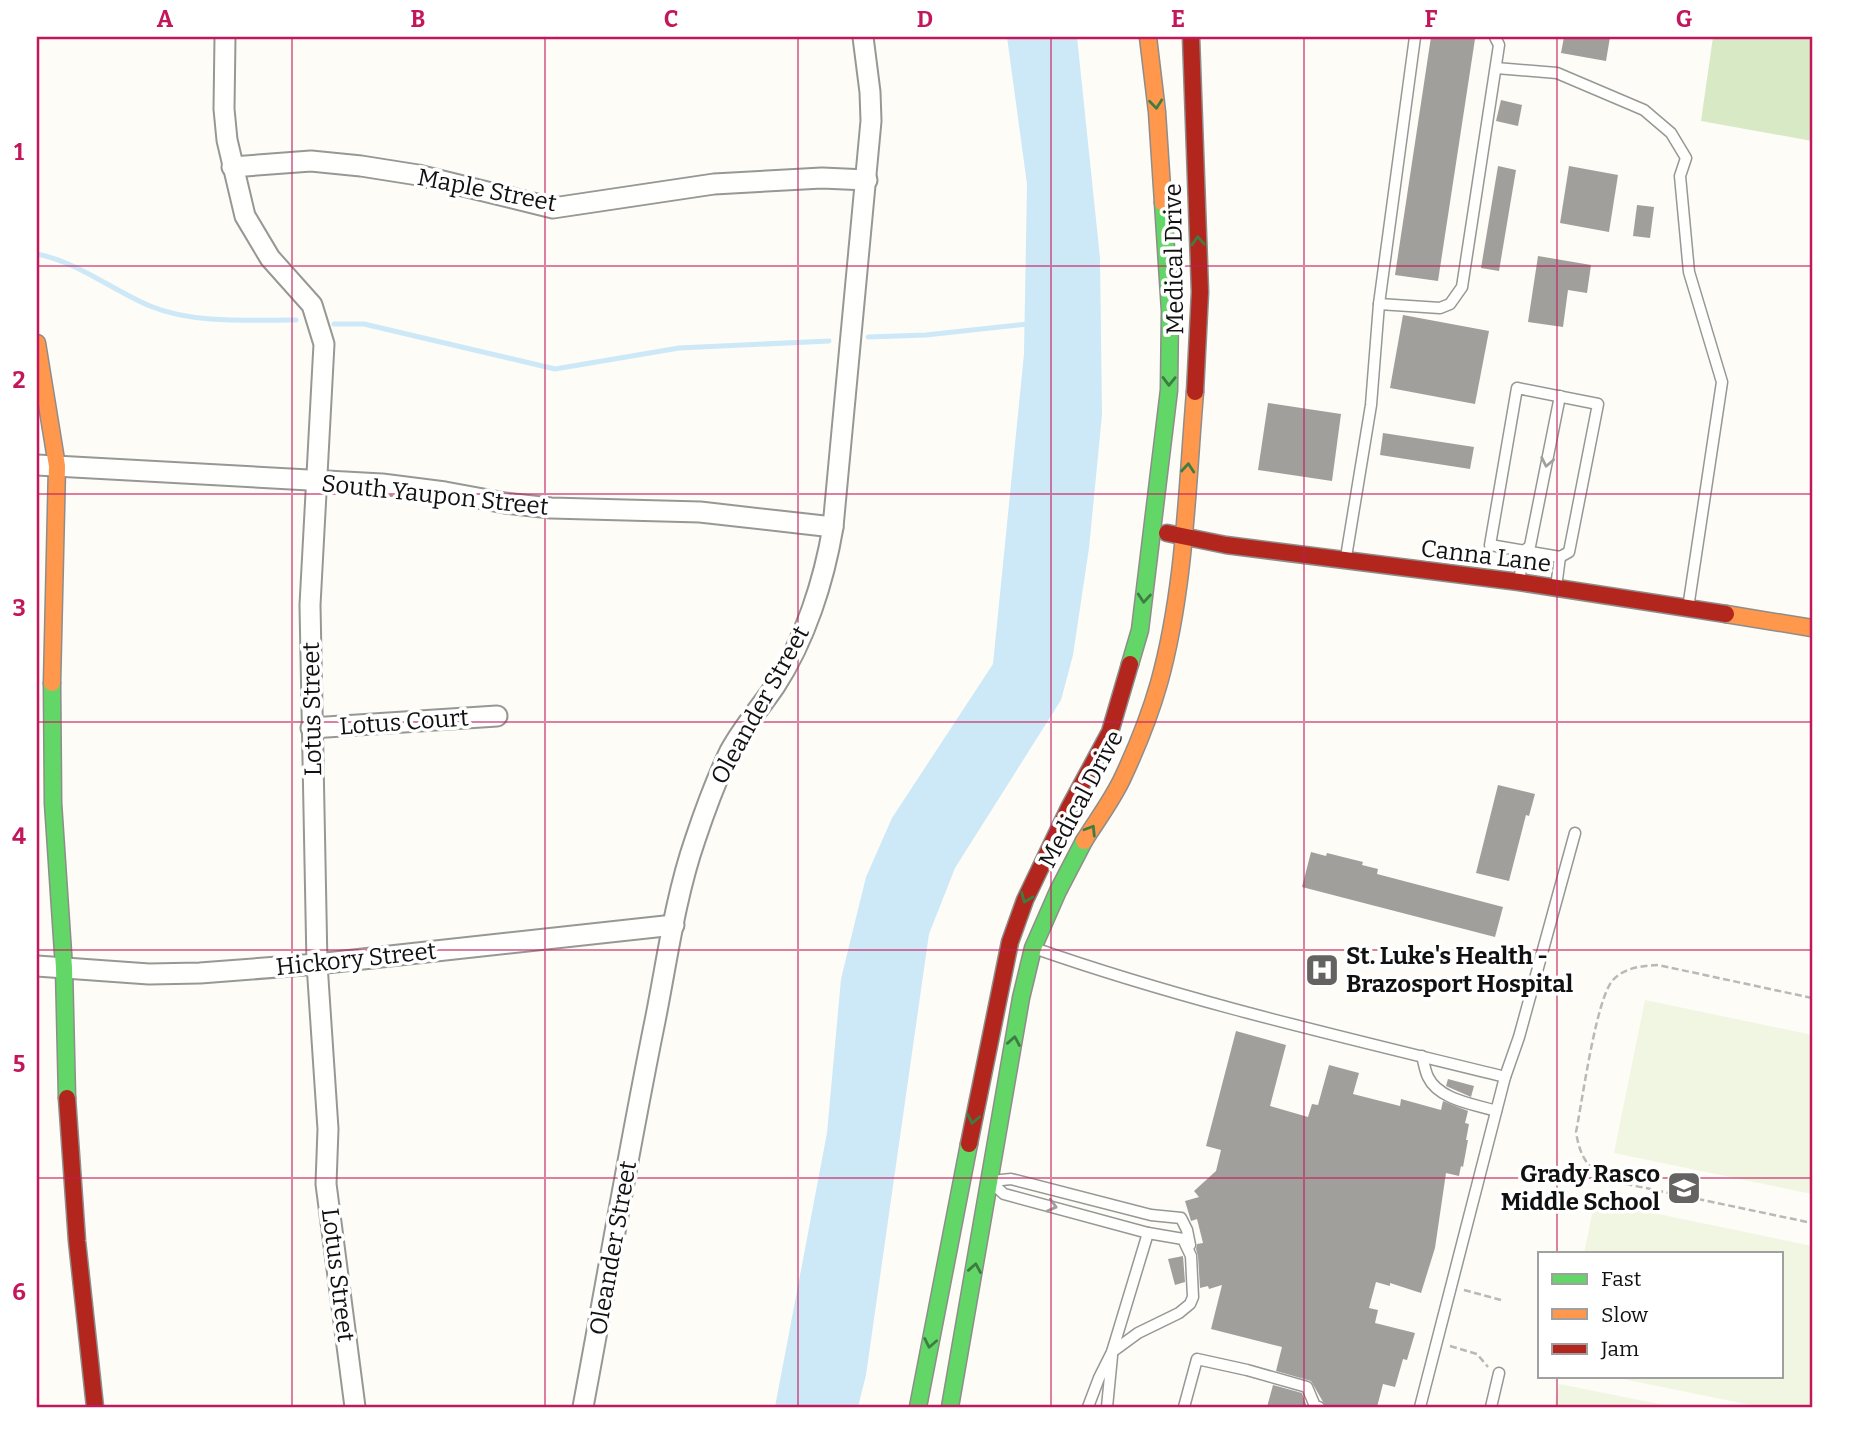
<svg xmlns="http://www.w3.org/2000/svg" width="1849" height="1444" font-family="Bitter,serif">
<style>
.forest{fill:#d8eac5}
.pitch{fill:#f0f6e1}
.water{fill:#cde8f7}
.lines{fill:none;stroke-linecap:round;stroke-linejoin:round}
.stream{stroke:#cde8f7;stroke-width:5}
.building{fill:#a19f9c}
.lane-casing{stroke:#979795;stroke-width:13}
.street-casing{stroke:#979795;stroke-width:23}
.fast-casing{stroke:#8e8d8b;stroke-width:19}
.slow-casing{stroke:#8e8d8b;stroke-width:19}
.jam-casing{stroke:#8e8d8b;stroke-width:19}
.path{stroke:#b9b9b8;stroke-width:2.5;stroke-dasharray:7 3.5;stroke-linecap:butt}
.lane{stroke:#fffffe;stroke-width:10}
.street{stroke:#fffffe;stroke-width:19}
.fast{stroke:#63d668;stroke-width:16}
.slow{stroke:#ff974d;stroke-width:16}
.jam{stroke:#b3261e;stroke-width:16}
.oneway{stroke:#3e7d41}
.oneway2{stroke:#a0a09f}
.grid{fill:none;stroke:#c2185b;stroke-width:2;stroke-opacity:0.55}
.labels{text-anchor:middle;stroke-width:7;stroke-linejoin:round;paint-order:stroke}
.street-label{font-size:24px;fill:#111;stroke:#fff}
.poi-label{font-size:24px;font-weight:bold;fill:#111;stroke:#fff;text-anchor:start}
.neatline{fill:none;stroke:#c2185b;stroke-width:2.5}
.grid-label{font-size:23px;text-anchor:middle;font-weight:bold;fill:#c2185b}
</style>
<rect width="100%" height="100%" fill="#fdfcf7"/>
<!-- forest -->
<polygon class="forest" points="1713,37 1812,37 1812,141 1701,121"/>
<!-- pitch -->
<g class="pitch">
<polygon points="1645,1000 1812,1035 1812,1194 1614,1153"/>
<polygon points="1595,1201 1812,1246 1812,1407 1761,1407 1608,1376 1781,1376 1781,1253 1584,1253"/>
<polygon points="1559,1384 1674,1407 1554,1407"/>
</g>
<!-- water -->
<polygon class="water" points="1007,37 1077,37 1100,258 1102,415 1089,548 1073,655 1061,700 955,868 929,934 866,1375 858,1407 775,1407 827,1133 841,979 866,877 892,818 993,664 1024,354 1027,184"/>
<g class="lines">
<!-- stream -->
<g class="stream">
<path d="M37 254C78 262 112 290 150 306 193 324 250 320 296 320"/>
<polyline points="334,324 364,324 555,369 679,348 829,341"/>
<polyline points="868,337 926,335 1028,324"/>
</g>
</g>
<!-- building -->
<g class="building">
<polygon points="1431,37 1475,39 1438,281 1395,275"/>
<polygon points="1564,37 1610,37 1606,61 1561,53"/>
<polygon points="1501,100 1522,105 1518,126 1496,121"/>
<polygon points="1498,166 1516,170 1499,271 1481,268"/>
<polygon points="1569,166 1618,175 1609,232 1560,223"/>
<polygon points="1637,205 1654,207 1650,238 1633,236"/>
<polygon points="1538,256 1591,265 1587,293 1568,290 1563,327 1528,322"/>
<polygon points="1403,315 1489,331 1475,404 1390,388"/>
<polygon points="1268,403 1341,414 1332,481 1258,470"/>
<polygon points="1383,433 1474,447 1470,469 1380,455"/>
<polygon points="1498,785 1535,794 1529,816 1526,815 1509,881 1476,873"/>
<polygon points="1311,852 1326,856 1327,853 1363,862 1362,865 1378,869 1377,874 1503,907 1495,937 1302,887"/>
<polygon points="1236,1031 1286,1045 1270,1106 1308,1117 1312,1104 1318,1105 1329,1065 1359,1073 1353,1094 1400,1106 1401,1099 1441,1110 1443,1101 1468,1111 1465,1123 1469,1124 1466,1140 1468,1140 1463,1167 1461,1166 1459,1176 1446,1173 1435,1248 1421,1293 1390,1283 1390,1286 1376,1282 1369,1308 1378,1310 1375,1323 1415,1333 1407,1360 1403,1359 1395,1387 1383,1384 1377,1407 1326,1407 1311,1381 1276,1371 1282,1347 1211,1329 1222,1285 1209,1289 1208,1286 1200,1288 1198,1256 1196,1249 1197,1244 1203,1243 1197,1219 1191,1221 1185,1201 1199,1197 1194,1191 1216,1171 1221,1150 1206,1146"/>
<polygon points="1448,1079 1474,1086 1471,1097 1446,1086"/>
<polygon points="1183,1256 1185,1282 1175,1285 1168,1259"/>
<polygon points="1273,1385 1302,1393 1307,1407 1267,1407"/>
</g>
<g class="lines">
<!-- lane casing -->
<g class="lane-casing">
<g id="lane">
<polyline points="1496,68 1557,73 1644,110 1671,133 1686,158 1680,176 1689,272 1722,382 1688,608"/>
<polyline points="1379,304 1440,308 1450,304 1462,287 1499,45 1495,37"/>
<polygon points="1517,388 1598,404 1569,552 1560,557 1490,545"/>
<polyline points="1346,557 1371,405 1379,304 1415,37"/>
<polyline points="1519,581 1524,551 1530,546 1560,396"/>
<polyline points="1556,587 1560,557"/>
<path d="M1034 948C1188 1002 1347 1038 1505 1077"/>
<path d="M1422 1056C1424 1063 1425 1071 1428 1077 1439 1100 1474 1104 1496 1111"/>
<polyline points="992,1181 1011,1179 1151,1215 1181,1218 1187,1230 1190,1245"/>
<polyline points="993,1184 1004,1194 1148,1233 1183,1239 1191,1256 1193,1297 1190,1304 1179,1313 1138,1333 1112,1352"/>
<polyline points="1088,1407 1099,1378 1112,1352 1148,1233"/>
<polyline points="1107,1407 1112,1356"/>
<polyline points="1184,1407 1197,1359 1247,1370 1307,1387 1315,1406 1319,1407"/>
<polyline points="1420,1407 1505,1077 1519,1037 1575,833"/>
<polyline points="1491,1407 1499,1373"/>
</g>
</g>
<!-- street casing -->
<g class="street-casing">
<g id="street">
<polyline points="225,37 224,109 227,140 245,216 270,258 312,305 324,344 310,605 317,964 328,1129 326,1184 355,1407"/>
<polyline points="232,167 311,161 361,166 418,175 553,208 714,184 822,178 867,180"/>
<polyline points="37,465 382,484 445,492 505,503 551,508 700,512 833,527"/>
<polyline points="311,728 497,716"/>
<polyline points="37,966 149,974 200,973 317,964 674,925"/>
<path d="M583 1407C607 1279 629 1149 655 1021 667 961 675 898 695 840 705 810 716 780 730 751 743 727 760 708 775 686 805 640 824 581 833 527L871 121 870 92 863 37"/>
</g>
</g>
<!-- fast casing -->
<g class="fast-casing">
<g id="fast">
<polyline points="1130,664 1140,630 1169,390 1170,311 1163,203"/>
<polyline points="52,683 53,803 64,968 67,1098"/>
<polyline points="918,1407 969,1144"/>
<polyline points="950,1407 1021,998 1033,948 1058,891 1084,841"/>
</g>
</g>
<!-- slow casing -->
<g class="slow-casing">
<g id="slow">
<polyline points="1148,37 1157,112 1163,203"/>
<polyline points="37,343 57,466 52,683"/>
<polyline points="1726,614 1812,628"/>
<path d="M1084 841C1097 820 1113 799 1123 777 1137 747 1150 715 1159 683 1185 590 1187 487 1195 392"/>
</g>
</g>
<!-- jam casing -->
<g class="jam-casing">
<g id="jam">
<polyline points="1191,37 1200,292 1195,392"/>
<polyline points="1167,533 1226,545 1519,582 1726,614"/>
<polyline points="67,1098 77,1241 95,1407"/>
<polyline points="969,1144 1010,942 1025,900 1069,808 1110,732 1130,664"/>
</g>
</g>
<!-- path -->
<g class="path">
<path d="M1812 998 1658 965C1642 966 1625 967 1613 980 1596 998 1582 1103 1576 1132 1581 1162 1590 1171 1617 1182L1812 1223"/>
<polyline points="1464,1290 1501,1300"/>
<polyline points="1450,1346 1477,1354 1488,1367"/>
</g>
<!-- lane -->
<use href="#lane" class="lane"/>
<!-- street -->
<use href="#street" class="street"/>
<!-- fast -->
<use href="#fast" class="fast"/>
<!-- slow -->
<use href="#slow" class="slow"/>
<!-- jam -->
<use href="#jam" class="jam"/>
</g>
<!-- one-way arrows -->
<defs><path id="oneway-chevron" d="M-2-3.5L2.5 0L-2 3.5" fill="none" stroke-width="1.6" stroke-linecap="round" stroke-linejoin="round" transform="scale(1.75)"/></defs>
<g class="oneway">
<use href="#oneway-chevron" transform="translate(1156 104) rotate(84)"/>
<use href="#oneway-chevron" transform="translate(1198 241) rotate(-93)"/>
<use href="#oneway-chevron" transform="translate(1169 381) rotate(91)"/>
<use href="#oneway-chevron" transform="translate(1188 468) rotate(-85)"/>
<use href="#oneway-chevron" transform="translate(1144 598) rotate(95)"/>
<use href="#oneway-chevron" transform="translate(1091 830) rotate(-58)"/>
<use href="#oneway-chevron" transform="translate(1026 898) rotate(112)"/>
<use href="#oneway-chevron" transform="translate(1014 1041) rotate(-80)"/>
<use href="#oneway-chevron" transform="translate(973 1119) rotate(101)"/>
<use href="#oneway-chevron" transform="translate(975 1268) rotate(-80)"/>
<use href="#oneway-chevron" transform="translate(930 1343) rotate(101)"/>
</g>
<g class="oneway2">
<use href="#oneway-chevron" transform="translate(1547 462) rotate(101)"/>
<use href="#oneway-chevron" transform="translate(1052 1206) rotate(15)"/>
</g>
<!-- grid -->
<path class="grid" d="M292 37V1407M545 37V1407M798 37V1407M1051 37V1407M1304 37V1407M1557 37V1253M37 266H1812M37 494H1812M37 722H1812M37 950H1812M37 1178H1812M1557 1376V1407"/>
<!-- icons -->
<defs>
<g id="hospital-square" transform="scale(1.75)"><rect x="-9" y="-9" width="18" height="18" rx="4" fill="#646362" stroke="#fff"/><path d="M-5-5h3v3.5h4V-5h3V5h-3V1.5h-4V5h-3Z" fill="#fff"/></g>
<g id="school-square" transform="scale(1.75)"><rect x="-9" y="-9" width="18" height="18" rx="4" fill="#646362" stroke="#fff"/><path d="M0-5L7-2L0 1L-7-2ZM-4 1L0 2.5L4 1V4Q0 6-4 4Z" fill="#fff"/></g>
</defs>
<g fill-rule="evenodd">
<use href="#hospital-square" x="1322" y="970"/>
<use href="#school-square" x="1684" y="1188"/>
</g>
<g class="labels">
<!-- street labels -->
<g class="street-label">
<text transform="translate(487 190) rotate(11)" y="8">Maple Street</text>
<text transform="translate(1174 259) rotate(-91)" y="8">Medical Drive</text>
<text transform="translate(435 495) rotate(6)" y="8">South Yaupon Street</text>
<text transform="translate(1486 556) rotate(7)" y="8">Canna Lane</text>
<text transform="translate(760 705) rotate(-61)" y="8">Oleander Street</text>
<text transform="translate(312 709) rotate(-91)" y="8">Lotus Street</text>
<text transform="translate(404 722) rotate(-4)" y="8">Lotus Court</text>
<text transform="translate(1081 799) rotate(-62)" y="8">Medical Drive</text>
<text transform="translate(356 959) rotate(-6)" y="8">Hickory Street</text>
<text transform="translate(613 1248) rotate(-80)" y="8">Oleander Street</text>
<text transform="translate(338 1275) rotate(83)" y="8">Lotus Street</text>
</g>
<!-- poi labels -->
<g class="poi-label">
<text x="1346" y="964">St. Luke's Health -<tspan x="1346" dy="28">Brazosport Hospital</tspan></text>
<text x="1660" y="1182" text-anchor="end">Grady Rasco<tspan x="1660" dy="28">Middle School</tspan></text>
</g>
</g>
<!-- border -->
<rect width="1849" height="1444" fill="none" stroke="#ffffff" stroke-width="77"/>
<!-- legend -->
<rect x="1538" y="1252" width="245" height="126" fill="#ffffff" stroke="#a0a0a0" stroke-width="2"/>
<rect x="1552" y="1274" width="35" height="10" fill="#63d668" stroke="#a0a0a0" stroke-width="2"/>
<text x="1601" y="1286" font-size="21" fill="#111111">Fast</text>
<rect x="1552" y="1309" width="35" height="10" fill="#ff974d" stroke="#a0a0a0" stroke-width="2"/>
<text x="1601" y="1322" font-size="21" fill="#111111">Slow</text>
<rect x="1552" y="1344" width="35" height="10" fill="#b3261e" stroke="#a0a0a0" stroke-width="2"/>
<text x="1601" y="1356" font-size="21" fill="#111111">Jam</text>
<rect x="38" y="38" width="1773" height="1368" class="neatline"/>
<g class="grid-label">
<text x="165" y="27">A</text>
<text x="418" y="27">B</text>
<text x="671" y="27">C</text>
<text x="925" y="27">D</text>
<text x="1178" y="27">E</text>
<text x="1431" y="27">F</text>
<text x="1684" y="27">G</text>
<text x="19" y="160">1</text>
<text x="19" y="388">2</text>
<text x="19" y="616">3</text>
<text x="19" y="844">4</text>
<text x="19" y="1072">5</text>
<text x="19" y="1300">6</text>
</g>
</svg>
